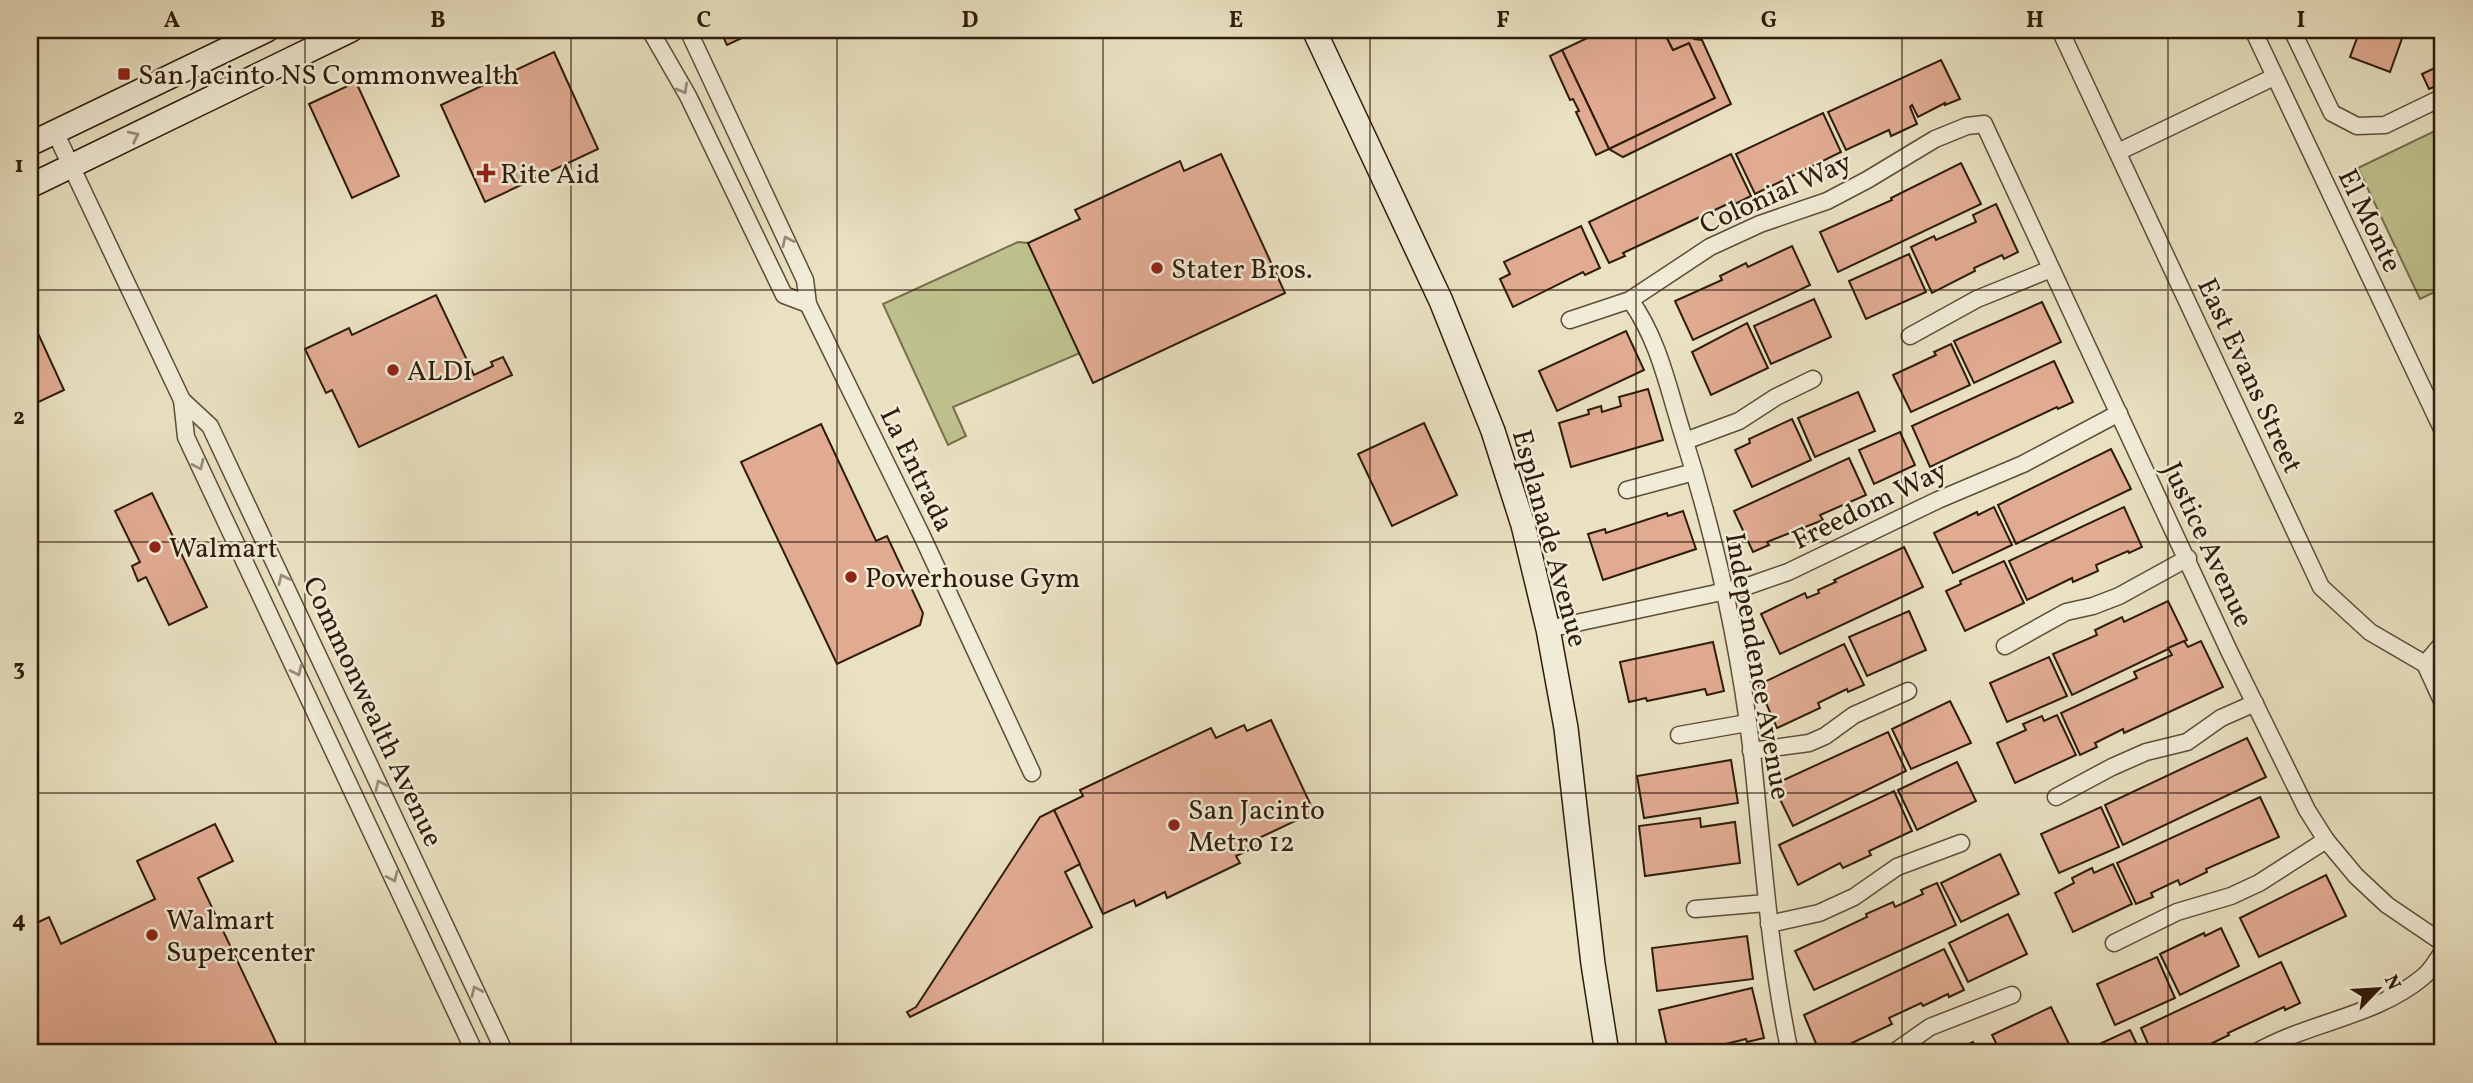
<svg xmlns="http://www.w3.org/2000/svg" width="2473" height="1083" font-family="Vollkorn,serif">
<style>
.green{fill:#bec18d;stroke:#766e4c;stroke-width:2}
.building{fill:#e1ab92;stroke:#2f1c0b;stroke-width:2}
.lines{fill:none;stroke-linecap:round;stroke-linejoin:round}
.street-casing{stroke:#5e4d38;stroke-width:19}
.secondary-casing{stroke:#2f1c0b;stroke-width:26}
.street{stroke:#f1ecd7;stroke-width:16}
.secondary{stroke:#f1ecd7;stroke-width:23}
.oneway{stroke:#9a8e7b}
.grid{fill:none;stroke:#2f1c0b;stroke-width:2;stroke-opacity:0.55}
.poi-dot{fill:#8f2418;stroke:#f1ecd7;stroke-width:2.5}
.labels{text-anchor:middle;stroke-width:5;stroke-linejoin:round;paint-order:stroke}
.poi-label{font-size:28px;fill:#2f1c0b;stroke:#f1ecd7;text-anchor:start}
.street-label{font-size:28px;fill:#2f1c0b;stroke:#f1ecd7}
.neatline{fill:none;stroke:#2f1c0b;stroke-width:2.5}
.grid-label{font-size:23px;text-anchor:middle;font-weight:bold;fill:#2f1c0b}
</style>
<rect width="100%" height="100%" fill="#e9e1c1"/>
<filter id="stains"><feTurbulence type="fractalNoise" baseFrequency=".00286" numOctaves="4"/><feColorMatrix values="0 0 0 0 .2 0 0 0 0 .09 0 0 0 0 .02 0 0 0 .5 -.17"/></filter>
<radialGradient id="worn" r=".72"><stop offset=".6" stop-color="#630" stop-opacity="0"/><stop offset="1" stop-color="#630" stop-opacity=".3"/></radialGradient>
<!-- green -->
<g class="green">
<polygon points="2443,127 2443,288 2420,299 2358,168"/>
<polygon points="1018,242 1028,243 1080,353 953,407 966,436 948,445 883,304"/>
</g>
<!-- building -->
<g class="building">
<polygon points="720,30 759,30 727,45"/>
<polygon points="1604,30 1663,30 1673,50 1689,43 1715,98 1609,149 1562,50"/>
<polygon points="1663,30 1690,30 1694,39 1702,40 1731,104 1623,157 1609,149 1715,98 1689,43 1673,50"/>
<polygon points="2360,30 2405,30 2390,72 2350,57"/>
<polygon points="1562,50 1609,149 1596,155 1576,112 1579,111 1573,99 1570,100 1550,56"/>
<polygon points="554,52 598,149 485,202 441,105"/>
<polygon points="1941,60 1960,99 1945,105 1945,103 1918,117 1912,105 1910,107 1917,124 1891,136 1889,130 1846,150 1828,112"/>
<polygon points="2443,64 2443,83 2429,89 2422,74"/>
<polygon points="356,82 399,176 352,198 309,104"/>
<polygon points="1823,113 1841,152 1755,194 1736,154"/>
<polygon points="1221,154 1285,293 1093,383 1028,243 1080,219 1075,210 1180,161 1184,171"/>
<polygon points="1731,154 1751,196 1735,204 1734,201 1623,253 1625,256 1609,263 1589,222"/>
<polygon points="1961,163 1981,204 1838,272 1820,232 1892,200 1891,198"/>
<polygon points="1996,204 2018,252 2004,259 2002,255 1974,268 1975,271 1932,293 1911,247 1934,236 1936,240 1976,222 1973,215"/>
<polygon points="1581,226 1600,268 1585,275 1583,272 1513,307 1500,279 1510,274 1504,262"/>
<polygon points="1792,246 1810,285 1693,340 1675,301 1722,280 1720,276 1746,263 1748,267"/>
<polygon points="1909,254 1926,292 1866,319 1849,281"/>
<polygon points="436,295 474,375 493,366 491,362 503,357 512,375 359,447 332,390 326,393 305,349 349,328 352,335"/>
<polygon points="1814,299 1831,337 1771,364 1754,326"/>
<polygon points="2042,302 2061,342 1974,383 1954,341"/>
<polygon points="30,316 64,390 30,406"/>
<polygon points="1747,323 1768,368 1711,395 1692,352"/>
<polygon points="1626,331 1644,370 1557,411 1539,371"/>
<polygon points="1951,344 1970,385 1911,412 1893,375 1936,355 1934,352"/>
<polygon points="2054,361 2073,402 2058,409 2057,407 1930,467 1912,426"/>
<polygon points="1648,389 1663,440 1571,467 1559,423 1589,414 1588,410 1601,406 1602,412 1621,406 1619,397"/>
<polygon points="1858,392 1875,431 1815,457 1798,418"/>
<polygon points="1792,419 1811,460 1752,487 1735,450 1750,443 1749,439"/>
<polygon points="1424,423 1457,495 1392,526 1358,454"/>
<polygon points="821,424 876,541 887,536 923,613 920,625 837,664 741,462"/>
<polygon points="1900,432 1915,465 1874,484 1859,450"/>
<polygon points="2111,449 2131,489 2016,544 1998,505"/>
<polygon points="1849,458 1866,495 1820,515 1823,520 1767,542 1769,545 1753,552 1734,511"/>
<polygon points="152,493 207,607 169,625 146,577 138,581 132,566 140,562 115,511"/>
<polygon points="1994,507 2012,545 1953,573 1934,533 1977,512 1978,515"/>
<polygon points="2124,507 2142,547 2129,553 2128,551 2096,565 2098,571 2073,582 2072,578 2027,600 2009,561"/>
<polygon points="1683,511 1696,549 1603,580 1588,534 1605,529 1606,533 1667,513 1668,516"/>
<polygon points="1904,547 1923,587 1780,654 1761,614 1805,593 1807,598 1819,593 1818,590 1836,582 1834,580"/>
<polygon points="2004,561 2024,603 1965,631 1946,591 1961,584 1960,581"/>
<polygon points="2168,601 2187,640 2072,695 2053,654 2097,635 2095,630 2122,617 2124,622"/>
<polygon points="1909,611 1926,650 1867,676 1849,637"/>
<polygon points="2184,641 2188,647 2201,641 2223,687 2124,733 2123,729 2095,743 2097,747 2080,755 2061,713 2137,678 2134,672 2172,655 2168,648"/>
<polygon points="1713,642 1724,691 1707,695 1705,689 1647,701 1646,698 1629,702 1620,662"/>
<polygon points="1844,644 1864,685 1848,692 1847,689 1818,703 1820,708 1777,728 1758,685"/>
<polygon points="2049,657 2067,696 2007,722 1990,683"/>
<polygon points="1950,701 1971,743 1911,769 1892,729"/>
<polygon points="2057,715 2076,755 2015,783 1997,743 2026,730 2023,724 2042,716 2044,721"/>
<polygon points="1271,720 1314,812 1259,838 1262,844 1236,856 1240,863 1167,898 1165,892 1136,906 1134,900 1103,914 1054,810 1083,796 1080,790 1211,728 1216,738 1244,725 1247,731"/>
<polygon points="1888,732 1906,771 1793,826 1773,785"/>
<polygon points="2247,738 2266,777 2123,845 2105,805"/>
<polygon points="1731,760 1738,803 1644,818 1637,776"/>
<polygon points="1957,762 1976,801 1917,830 1898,790"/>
<polygon points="1894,791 1912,831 1869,851 1871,855 1843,868 1840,863 1798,885 1779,845"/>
<polygon points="2260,797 2279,837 2206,869 2207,872 2180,885 2178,880 2151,893 2153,897 2136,904 2117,863"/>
<polygon points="2101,807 2119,847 2059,873 2041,834"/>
<polygon points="1054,810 1080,864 1065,872 1092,927 910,1017 907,1012 916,1007 1040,817"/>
<polygon points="1700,818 1701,827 1735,822 1740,863 1645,876 1639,826"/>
<polygon points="215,824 233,861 198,878 281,1053 30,1053 30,926 49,917 61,944 155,899 137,861"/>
<polygon points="2000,854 2019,894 1961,922 1941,883"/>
<polygon points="2113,864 2132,904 2073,932 2055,893 2074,883 2072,878 2092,868 2094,873"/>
<polygon points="2326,875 2346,916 2259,957 2240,918"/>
<polygon points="1937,883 1956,925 1814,990 1795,951 1867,917 1866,914 1893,902 1895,907 1923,894 1921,890"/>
<polygon points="2008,914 2027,954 1968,982 1949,943"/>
<polygon points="2221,928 2239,966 2180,995 2160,954 2204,933 2205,936"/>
<polygon points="1747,936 1753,979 1657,991 1652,948"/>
<polygon points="1944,949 1964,990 1949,997 1948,994 1923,1006 1921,1003 1889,1018 1892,1024 1831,1053 1820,1053 1804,1015"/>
<polygon points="2157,957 2175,998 2115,1025 2097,984"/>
<polygon points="2281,962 2300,1003 2285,1010 2284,1007 2228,1033 2229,1035 2192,1053 2152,1053 2141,1028"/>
<polygon points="1752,988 1764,1038 1747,1042 1746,1039 1689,1053 1685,1053 1683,1048 1668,1051 1659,1010"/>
<polygon points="2051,1007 2070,1046 2056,1053 2001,1053 1992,1035"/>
<polygon points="2130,1030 2141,1053 2085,1053 2084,1051"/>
<polygon points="1973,1042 1978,1053 1958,1053 1958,1049"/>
</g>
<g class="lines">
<!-- street casing -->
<g class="street-casing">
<g id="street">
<polyline points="650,30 688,96 784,295 808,304"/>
<polyline points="688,30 805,280 808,304 922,536 1032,773"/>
<polyline points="2060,30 2321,587 2370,632 2425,664 2443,703"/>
<polyline points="2253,30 2443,431"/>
<polyline points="2292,30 2332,113 2357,126 2385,125 2443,97"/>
<polyline points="55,132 182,400 186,437 475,1053"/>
<polyline points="2118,152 2274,77"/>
<path d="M1630 300C1658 338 1668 387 1682 432 1715 536 1739 645 1752 753 1763 854 1769 954 1790 1053"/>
<polyline points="1570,320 1630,300 1710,247 1760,224 1827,201 1867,180 1935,139 1967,126 1984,124 2230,653 2307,810 2326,840 2356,876 2387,905 2443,943"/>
<polyline points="1910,336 1977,299 2051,269"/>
<polyline points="182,400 210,426 505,1053"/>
<polyline points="1685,441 1739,421 1776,397 1813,379"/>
<polyline points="1627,490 1694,472"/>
<polyline points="1548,629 1745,587 1788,572 1938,500 2023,464 2119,413"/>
<polyline points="2005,646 2066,612 2093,606 2119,596 2188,558"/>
<polyline points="2425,664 2443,643"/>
<polyline points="1679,735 1747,723"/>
<polyline points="1751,751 1809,743 1825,736 1854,715 1908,691"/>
<polyline points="2056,797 2112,767 2146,752 2187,742 2221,718 2255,703"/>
<polyline points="1695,909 1766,903"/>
<polyline points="1769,924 1819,913 1854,897 1897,867 1961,843"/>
<polyline points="2114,943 2177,912 2231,896 2259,883 2326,840"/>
<polyline points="1893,1053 1930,1027 2012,995"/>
<path d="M2255 1053C2308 1022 2375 1017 2423 977 2431 971 2437 960 2443 951"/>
</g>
</g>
<!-- secondary casing -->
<g class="secondary-casing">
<g id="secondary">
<polyline points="1314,30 1441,301 1493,431 1523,525 1548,629 1566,728 1593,964 1607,1053"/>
<polyline points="30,144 267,30"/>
<polyline points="30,186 351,30"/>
</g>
</g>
<!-- street -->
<use href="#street" class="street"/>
<!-- secondary -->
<use href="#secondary" class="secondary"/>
</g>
<!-- one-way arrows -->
<defs><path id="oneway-chevron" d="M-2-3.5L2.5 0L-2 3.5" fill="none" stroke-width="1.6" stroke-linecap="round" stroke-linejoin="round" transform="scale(1.75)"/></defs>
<g class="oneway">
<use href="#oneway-chevron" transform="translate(683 89) rotate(61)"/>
<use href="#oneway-chevron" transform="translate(134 136) rotate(-26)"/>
<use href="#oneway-chevron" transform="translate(787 241) rotate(-115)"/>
<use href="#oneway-chevron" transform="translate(199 465) rotate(65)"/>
<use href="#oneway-chevron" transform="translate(283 579) rotate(-115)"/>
<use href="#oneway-chevron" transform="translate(297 671) rotate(65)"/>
<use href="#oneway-chevron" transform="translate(380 785) rotate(-115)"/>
<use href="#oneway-chevron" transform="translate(393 877) rotate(65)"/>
<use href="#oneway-chevron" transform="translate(476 991) rotate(-115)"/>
</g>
<!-- grid -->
<path class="grid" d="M305 30V1053M571 30V1053M837 30V1053M1103 30V1053M1370 30V1053M1636 30V1053M1902 30V1053M2168 30V1053M30 290H2443M30 542H2443M30 793H2443"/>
<!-- markers -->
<g class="poi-dot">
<rect x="117" y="67" width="14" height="14" rx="3.5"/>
<path d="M482.5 162.5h7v7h7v7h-7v7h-7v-7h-7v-7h7z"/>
<circle cx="1157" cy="268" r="7"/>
<circle cx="393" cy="370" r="7"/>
<circle cx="155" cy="547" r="7"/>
<circle cx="851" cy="577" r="7"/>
<circle cx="1174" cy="825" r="7"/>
<circle cx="152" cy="935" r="7"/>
</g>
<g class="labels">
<!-- poi labels -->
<g class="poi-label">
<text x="138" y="84">San Jacinto NS Commonwealth</text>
<text x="500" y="183">Rite Aid</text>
<text x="1171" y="278">Stater Bros.</text>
<text x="407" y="380">ALDI</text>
<text x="169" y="557">Walmart</text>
<text x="865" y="587">Powerhouse Gym</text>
<text x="1188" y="819">San Jacinto<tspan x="1188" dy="32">Metro 12</tspan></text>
<text x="166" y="929">Walmart<tspan x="166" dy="32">Supercenter</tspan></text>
</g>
<!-- street labels -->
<g class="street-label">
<text transform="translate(1775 192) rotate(-24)" y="10">Colonial Way</text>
<text transform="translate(2371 220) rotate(64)" y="10">El Monte</text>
<text transform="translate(2251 375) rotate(65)" y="10">East Evans Street</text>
<text transform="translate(918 469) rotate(64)" y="10">La Entrada</text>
<text transform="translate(1869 504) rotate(-26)" y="10">Freedom Way</text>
<text transform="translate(1551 538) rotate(75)" y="10">Esplanade Avenue</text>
<text transform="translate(2209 544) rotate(65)" y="10">Justice Avenue</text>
<text transform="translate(1759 666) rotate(80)" y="10">Independence Avenue</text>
<text transform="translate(374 711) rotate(65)" y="10">Commonwealth Avenue</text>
</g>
</g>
<!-- margin -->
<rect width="2473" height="1083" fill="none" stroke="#e9e1c1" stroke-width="77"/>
<!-- north arrow -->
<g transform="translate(2378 989) rotate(65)" stroke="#f1ecd7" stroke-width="5" paint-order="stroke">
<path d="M0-5L12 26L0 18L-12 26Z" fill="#2f1c0b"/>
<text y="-10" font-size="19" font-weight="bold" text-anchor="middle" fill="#2f1c0b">N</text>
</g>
<rect x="38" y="38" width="2396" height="1006" class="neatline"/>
<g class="grid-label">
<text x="172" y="27">A</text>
<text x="438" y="27">B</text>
<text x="704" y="27">C</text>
<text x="970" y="27">D</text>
<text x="1236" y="27">E</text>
<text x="1503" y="27">F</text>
<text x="1769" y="27">G</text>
<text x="2035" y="27">H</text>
<text x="2301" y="27">I</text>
<text x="19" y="172">1</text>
<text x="19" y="424">2</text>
<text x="19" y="675">3</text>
<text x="19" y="927">4</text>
</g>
<rect width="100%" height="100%" filter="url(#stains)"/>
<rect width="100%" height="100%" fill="url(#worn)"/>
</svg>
